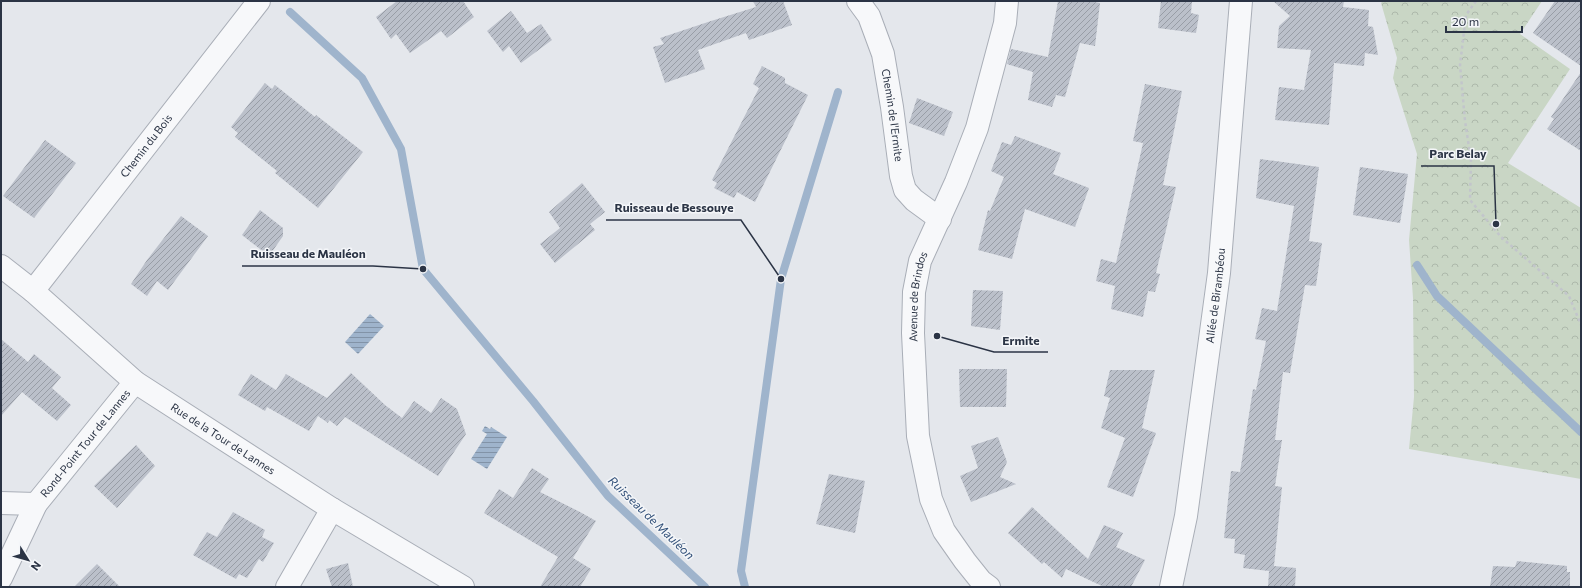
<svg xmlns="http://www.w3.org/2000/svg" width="1582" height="588" font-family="Commissioner,sans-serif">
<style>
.park{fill:url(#park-crowns)}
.water{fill:url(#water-rules)}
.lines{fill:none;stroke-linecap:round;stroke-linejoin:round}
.stream{stroke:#9fb4cc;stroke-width:8}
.building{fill:url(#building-hatch)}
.minor-casing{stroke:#a9aeb7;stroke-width:24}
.path{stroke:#c2c5cb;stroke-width:2.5;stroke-dasharray:3 3;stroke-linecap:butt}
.minor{stroke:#f7f8fa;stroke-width:22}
.labels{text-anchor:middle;stroke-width:3;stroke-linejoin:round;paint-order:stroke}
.street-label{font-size:11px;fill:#2b3445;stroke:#f4f6f9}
.water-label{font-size:12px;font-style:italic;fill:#34527a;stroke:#f4f6f9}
.leader{fill:none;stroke:#2b3445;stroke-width:1.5}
.callout-dot{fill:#2b3445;stroke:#f4f6f9;stroke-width:1.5}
.callout-label{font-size:12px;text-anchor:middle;font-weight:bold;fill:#2b3445;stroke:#f4f6f9;stroke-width:3;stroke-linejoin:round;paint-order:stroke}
</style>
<defs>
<pattern id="park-crowns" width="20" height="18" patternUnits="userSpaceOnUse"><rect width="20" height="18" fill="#c9d6c5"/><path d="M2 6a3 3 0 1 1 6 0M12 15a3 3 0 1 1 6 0" fill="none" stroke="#adb8ab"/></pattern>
<pattern id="water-rules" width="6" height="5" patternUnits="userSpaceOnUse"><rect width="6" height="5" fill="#9fb4cc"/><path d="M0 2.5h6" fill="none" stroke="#8293a7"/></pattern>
<pattern id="building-hatch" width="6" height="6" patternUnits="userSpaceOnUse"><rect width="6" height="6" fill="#bbc0ca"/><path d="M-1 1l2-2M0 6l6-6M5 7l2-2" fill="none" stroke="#989da6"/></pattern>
</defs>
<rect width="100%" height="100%" fill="#e4e7ec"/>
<!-- park -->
<polygon class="park" points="1383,1 1542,1 1520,34 1570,69 1508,163 1581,208 1581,479 1409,449 1414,397 1413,298 1409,240 1417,154 1393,78 1397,58 1381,3"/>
<!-- water -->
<g class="water">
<polygon points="370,314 384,326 358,354 345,342"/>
<polygon points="485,426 490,429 491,427 507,437 487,469 471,459 487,434 482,431"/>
</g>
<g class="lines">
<!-- stream -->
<g class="stream">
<polyline points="290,12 362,78 401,149 423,269 533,401 608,496 705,587"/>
<polyline points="1417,265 1437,296 1581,432"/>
<polyline points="745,587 741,571 781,279 838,92"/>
</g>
</g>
<!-- building -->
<g class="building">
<polygon points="397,1 463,1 474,17 447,38 441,31 410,53 396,34 391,39 376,17"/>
<polygon points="753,1 783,1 792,25 749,40 746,33 698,50 705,69 665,83 653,47 664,44 660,38 711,21 756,7"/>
<polygon points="1058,1 1089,1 1100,3 1095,46 1080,43 1065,97 1056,95 1052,107 1028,100 1033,72 1007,64 1011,49 1048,57"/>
<polygon points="1161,1 1192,1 1191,13 1199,15 1196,33 1158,28"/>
<polygon points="1273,1 1344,1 1343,7 1369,10 1368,26 1373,27 1378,55 1365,53 1364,66 1334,63 1329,125 1275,120 1279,87 1304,90 1311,50 1277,48 1279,26 1290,16"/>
<polygon points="1555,1 1581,1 1581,66 1533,33"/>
<polygon points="511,11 527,33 541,24 552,40 521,63 509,46 503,52 487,31"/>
<polygon points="762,66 785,78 785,83 808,95 755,202 737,192 734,198 714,188 717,183 712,180 759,88 753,84"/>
<polygon points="1581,72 1581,151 1547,129 1554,119 1551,117"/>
<polygon points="265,83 272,89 275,85 315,117 316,115 363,152 318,208 275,173 277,171 235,137 238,133 231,127"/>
<polygon points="1145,84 1182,91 1163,185 1176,187 1156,273 1160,274 1155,292 1148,291 1143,317 1111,309 1115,286 1096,281 1101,259 1116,263 1143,143 1133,141"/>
<polygon points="917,98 953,112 944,136 909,123"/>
<polygon points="1015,136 1061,153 1053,174 1089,188 1075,227 1025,209 1012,259 978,250 988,210 990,211 1004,177 991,171 1002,142 1011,145"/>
<polygon points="45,140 76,163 34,218 3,196"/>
<polygon points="1260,159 1319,167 1309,241 1322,243 1316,286 1305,285 1290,373 1283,372 1275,440 1282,440 1275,486 1282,487 1274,566 1296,568 1295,587 1268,587 1269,571 1243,568 1245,555 1234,553 1235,539 1224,538 1231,471 1240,472 1253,389 1256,390 1266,341 1255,339 1262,308 1277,311 1294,206 1256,198"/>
<polygon points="1360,167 1408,174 1400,223 1353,215"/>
<polygon points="582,183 605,212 590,224 595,230 555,263 540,244 560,228 549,212"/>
<polygon points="260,210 283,228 283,236 269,256 242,235"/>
<polygon points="181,216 208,236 168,290 157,281 147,296 131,284 147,260"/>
<polygon points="973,290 1003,291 1000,330 971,326"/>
<polygon points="1,339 28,362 34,354 61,377 52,388 71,405 57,421 22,392 1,416"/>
<polygon points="959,369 1007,369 1006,407 960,407"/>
<polygon points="1110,370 1155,370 1142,428 1156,433 1133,497 1107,487 1125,438 1101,428 1110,398 1104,396"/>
<polygon points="351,373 385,405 402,418 414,401 431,413 441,398 457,409 466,434 438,476 345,417 337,426 329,420 328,423 318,416 309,431 267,407 265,411 238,395 251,374 276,390 286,374 327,398"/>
<polygon points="998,437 1007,462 1000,477 1016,484 971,502 960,476 978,468 971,446"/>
<polygon points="136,445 155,466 117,508 94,486"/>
<polygon points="532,468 549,479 540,492 580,512 596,521 573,558 591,569 580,587 540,587 558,557 484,513 499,489 513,498"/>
<polygon points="829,474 865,481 855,533 816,524"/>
<polygon points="1032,507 1088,559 1104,525 1123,533 1116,547 1145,560 1131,587 1104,587 1066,569 1062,578 1044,562 1042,564 1008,533"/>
<polygon points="233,512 265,530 262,537 274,543 263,562 259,559 247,578 239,574 236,579 193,555 207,532 217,537"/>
<polygon points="1517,561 1567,566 1567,572 1570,572 1570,587 1490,587 1493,566 1515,567"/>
<polygon points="348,563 353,587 332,587 326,569"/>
<polygon points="97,564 120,587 74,587"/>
</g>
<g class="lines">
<!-- minor casing -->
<g class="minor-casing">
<g id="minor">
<path id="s1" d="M858 1 869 16 883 54 892 107 901 176 905 190 914 200 940 219"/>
<path id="s2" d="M1 266 33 291 135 382 332 509 463 587"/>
<path id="s3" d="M33 291 259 1"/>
<polyline points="1,503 36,504"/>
<path id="s4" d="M1 578 36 504 135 382"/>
<polyline points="287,587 332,509"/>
<path id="s5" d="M989 587 981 581 965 561 944 531 931 499 918 436 913 333 914 292 920 261 956 182 977 128 1005 23 1007 1"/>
<path id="s6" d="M1171 587 1186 516 1219 273 1241 1"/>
</g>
</g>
<!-- path -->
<polyline class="path" points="1476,1 1466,15 1460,65 1465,121 1471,160 1470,200 1501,237 1569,296 1581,325"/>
<!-- minor -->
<use href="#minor" class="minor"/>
</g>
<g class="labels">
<!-- street labels -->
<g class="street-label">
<text dy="4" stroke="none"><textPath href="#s1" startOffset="121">Chemin de l'Ermite</textPath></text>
<text dy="4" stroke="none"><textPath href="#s3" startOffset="184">Chemin du Bois</textPath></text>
<text dy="4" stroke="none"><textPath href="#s6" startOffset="295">Allée de Birambéou</textPath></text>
<text dy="4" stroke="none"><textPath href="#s5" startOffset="311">Avenue de Brindos</textPath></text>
<text dy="4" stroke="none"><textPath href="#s2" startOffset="282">Rue de la Tour de Lannes</textPath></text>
<text dy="4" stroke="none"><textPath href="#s4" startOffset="160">Rond-Point Tour de Lannes</textPath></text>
</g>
<!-- water labels -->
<g class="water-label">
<text transform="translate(651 518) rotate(44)" y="4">Ruisseau de Mauléon</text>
</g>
</g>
<!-- callouts -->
<path class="leader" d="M1496 224L1494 166H1421M781 279L741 220H606M423 269L373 266H242M937 336L994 352H1048"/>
<g class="callout-dot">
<circle cx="1496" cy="224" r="4"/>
<circle cx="781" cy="279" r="4"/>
<circle cx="423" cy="269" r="4"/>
<circle cx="937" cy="336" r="4"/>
</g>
<g class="callout-label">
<text x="1458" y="158">Parc Belay</text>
<text x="674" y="212">Ruisseau de Bessouye</text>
<text x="308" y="258">Ruisseau de Mauléon</text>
<text x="1021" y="345">Ermite</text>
</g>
<!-- border -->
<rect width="1582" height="588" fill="none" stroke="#2b3445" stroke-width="4"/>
<!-- north arrow -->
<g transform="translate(28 560) rotate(127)" stroke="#f4f6f9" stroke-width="3" paint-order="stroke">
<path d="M0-3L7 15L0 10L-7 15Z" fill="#2b3445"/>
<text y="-6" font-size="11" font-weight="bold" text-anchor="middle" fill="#2b3445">N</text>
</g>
<!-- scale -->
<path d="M1446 26v6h76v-6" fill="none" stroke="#2b3445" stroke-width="2"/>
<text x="1452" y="26" font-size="12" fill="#2b3445" stroke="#f4f6f9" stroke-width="3" paint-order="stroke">20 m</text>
</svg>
